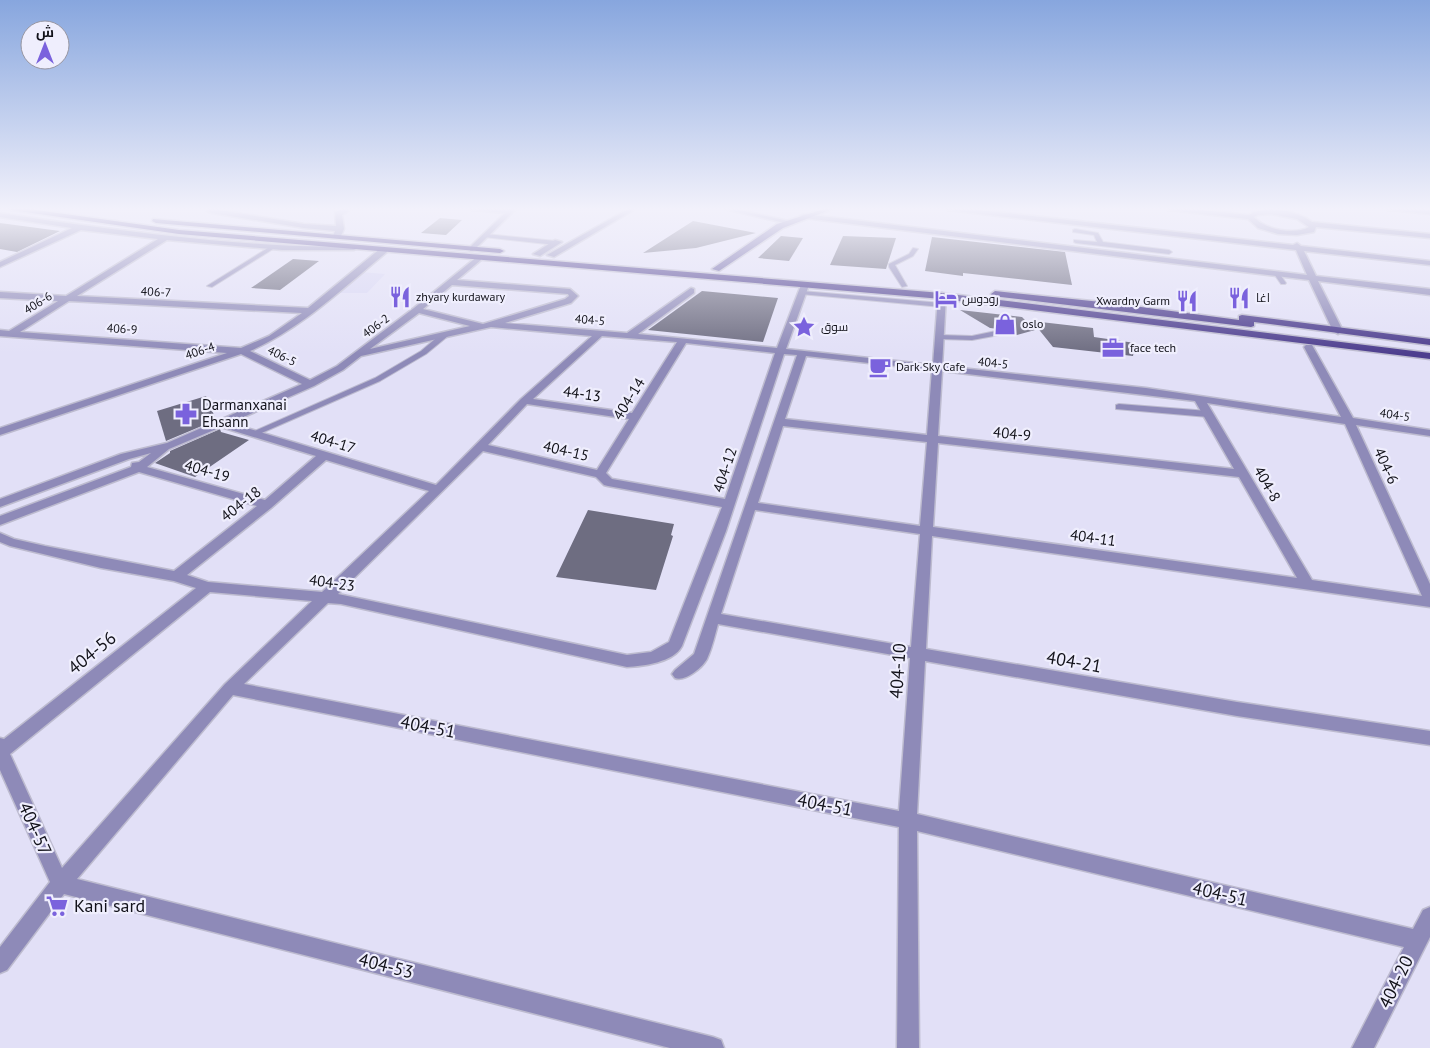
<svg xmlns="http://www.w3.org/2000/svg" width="1430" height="1048" font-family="'PT Sans',Cairo,sans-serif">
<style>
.built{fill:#d8d6f4}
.building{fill:#6e6d81}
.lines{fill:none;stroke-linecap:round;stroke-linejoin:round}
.service-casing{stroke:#bdbbcf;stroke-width:2}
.minor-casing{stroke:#bdbbcf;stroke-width:3}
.tertiary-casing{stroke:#bdbbcf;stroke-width:3}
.secondary-casing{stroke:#bdbbcf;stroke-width:3}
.primary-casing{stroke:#bdbbcf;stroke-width:3}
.service{fill:#8e8ab8;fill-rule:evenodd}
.minor{fill:#8e8ab8;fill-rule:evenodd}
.tertiary{fill:#8e8ab8;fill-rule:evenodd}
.secondary{fill:#675ea1;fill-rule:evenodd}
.primary{fill:#4d3e8e;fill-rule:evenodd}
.labels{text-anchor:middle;stroke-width:4.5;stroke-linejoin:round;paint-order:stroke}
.far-street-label{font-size:12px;fill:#12121a;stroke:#efeefd}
.far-poi-label{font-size:12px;fill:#12121a;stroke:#efeefd;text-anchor:start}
.street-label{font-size:15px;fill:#12121a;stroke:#efeefd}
.poi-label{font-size:15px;fill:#12121a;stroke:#efeefd;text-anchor:start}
.near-street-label{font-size:18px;fill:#12121a;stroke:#efeefd}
.near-poi-label{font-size:18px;fill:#12121a;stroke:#efeefd;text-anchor:start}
</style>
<rect width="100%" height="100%" fill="#e2e0f7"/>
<!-- built -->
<polygon class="built" points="361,272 385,274 367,293 336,293"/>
<!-- building -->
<g class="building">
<polygon points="440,218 462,220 446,235 421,233"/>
<polygon points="693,221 756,233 696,248 643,253"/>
<polygon points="0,223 60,231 17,252 0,249"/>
<polygon points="781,236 803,238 789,261 758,258"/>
<polygon points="843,236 896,238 886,269 830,265"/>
<polygon points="932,237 1065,252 1072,285 963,273 963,276 925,271"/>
<polygon points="293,259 319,261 280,290 251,288"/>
<polygon points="702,291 778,298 763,342 648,330"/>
<polygon points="960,310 1022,317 1035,330 1013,336 999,329 990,328"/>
<polygon points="1032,321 1093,328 1094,337 1135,343 1133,356 1053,347"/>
<polygon points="206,396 216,420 166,441 157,411"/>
<polygon points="220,429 221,432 249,440 195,477 155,463 170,453 170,451"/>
<polygon points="588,510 674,524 671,535 673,536 656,590 556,577"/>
</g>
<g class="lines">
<!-- service casing -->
<g class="service-casing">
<g id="service">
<polygon points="1075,229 1098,233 1103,242 1169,250 1172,252 1169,254 1076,243 1074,242 1074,240 1097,242 1094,235 1073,232 1073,230"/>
<polygon points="486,234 556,241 559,243 556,245 484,237 484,235"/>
<polygon points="271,246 274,248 273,249 212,287 207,286"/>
<polygon points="913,248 918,249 913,256 895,265 907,286 902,287 889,267 889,264 909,254"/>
<polygon points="1275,273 1279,273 1286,283 1285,284 1281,284 1274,274"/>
<polygon points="802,291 942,303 945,305 942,307 800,294 799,293"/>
<polygon points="996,331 999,331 999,335 972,340 940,339 936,337 940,335 972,336"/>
<polygon points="441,334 444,334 448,336 426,354 380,381 257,435 251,435 250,433 375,378 421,351"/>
<polygon points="1119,404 1208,411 1212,414 1208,417 1116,409 1116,405"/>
</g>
</g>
<!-- minor casing -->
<g class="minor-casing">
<g id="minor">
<polygon points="207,208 213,208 213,209 304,224 336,226 335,212 346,208 353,208 342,215 344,229 340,238 337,238 333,236 335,231 304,228 212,213 207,211"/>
<polygon points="468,208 517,208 473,251 470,251 470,247 505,213 471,210"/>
<polygon points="720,208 731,208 793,222 789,224"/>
<polygon points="944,208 961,208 1293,245 1297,243 1301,246 1430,261 1430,265 1304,251 1316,276 1430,289 1430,295 1318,281 1343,331 1338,334 1333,331 1309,280 804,218 800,216 804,214 1307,275 1296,250 947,210"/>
<path d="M1165 208H1183L1249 215C1265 204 1298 211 1312 222L1430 234V238L1316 227 1314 232 1297 235 1278 234 1258 228 1248 219 1168 210ZM1271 214 1297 219 1309 227C1295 235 1265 230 1254 217L1258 215Z"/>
<polygon points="1384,208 1430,210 1430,214 1387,210"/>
<path d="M0 213C69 224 139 233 209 240 257 244 305 248 354 246L358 248 354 250H282L167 240 77 296 308 308 381 248H387V252C343 288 302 328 250 351L310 380 337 366 414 308 478 256H481V260L457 280 570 289 578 296 571 303 505 323 627 333 691 288 694 289V293L638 334 777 348 801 285 805 283 809 285 786 349 933 365 938 296 942 293 946 296 942 366 1146 388 1341 417 1304 347 1306 345H1312L1353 418 1430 430V436L1356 425 1430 584V607L932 536 926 649 1237 702 1430 731V745L1237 716 925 661 917 814 1413 929 1423 910 1430 907V937L1374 1048H1352L1404 947 917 831 919 1048H897L899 827 233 695 77 879 713 1037 721 1040 724 1048H670L64 894 7 970 0 973V947L50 882 0 770V738L4 739 196 588 174 581 101 568 10 546 0 542V533L14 539 45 546 174 571 257 506 139 472 0 525V516L131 467 132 463 139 462 151 453 129 459 0 507V499L121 454 167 443 302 384 241 354 0 435V428L227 353 0 336V330L9 331 58 301 0 298V292L66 296 158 239 81 230 0 267V262L72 228 0 217ZM452 285 568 294 569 296 565 299 483 324 423 309ZM69 301 302 313 269 336 241 348 20 332ZM419 313 470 326 370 349ZM491 327 592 336 521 399 436 485 230 423 314 386 343 370 361 356ZM602 336 677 342 632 413 533 399ZM686 343 775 353 725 499 612 479 606 473ZM784 354 797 355 694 654 675 670 672 674 675 678C685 682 702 668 707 659 712 648 715 635 718 624L910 658 899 811 244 684 328 603 341 604 627 667C644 666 674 662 682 646L726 531ZM806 356 932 370 927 435 785 419ZM942 371 1195 401 1234 469 938 436ZM1207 403 1345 424 1422 596 1312 580ZM527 404 629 419 597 470 488 445ZM783 426 927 442 920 526 758 503ZM221 427 316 456 265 500 147 467 169 449ZM938 443 1239 477 1297 578 933 527ZM483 451 596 477 604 485 608 486 722 507 669 642 651 652 627 655 338 594ZM326 460 429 491 322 592 208 582 187 575 271 508ZM755 510 920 534 911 647 721 614ZM210 592 312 601 225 684 62 868 10 754Z"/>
</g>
</g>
<!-- tertiary casing -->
<g class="tertiary-casing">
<g id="tertiary">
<polygon points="630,208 637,208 554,257 547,255"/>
<polygon points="555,240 562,242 540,256 533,254"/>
</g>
</g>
<!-- secondary casing -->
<g class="secondary-casing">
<polygon id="secondary" points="827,208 835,208 783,228 719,271 712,269 777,224"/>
</g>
<!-- primary casing -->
<g class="primary-casing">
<g id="primary">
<polygon points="8,208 22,208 179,230 942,293 1430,353 1430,359 942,299 179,234 11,210"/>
<polygon points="153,219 500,249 504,251 500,253 156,223 152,221"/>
<polygon points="995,291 1111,303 1239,320 1239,316 1242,315 1430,339 1430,345 1254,322 1254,326 1251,327 992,296 991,294"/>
</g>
</g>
<!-- service -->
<use href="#service" class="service"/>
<!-- minor -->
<use href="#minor" class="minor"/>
<!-- tertiary -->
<use href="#tertiary" class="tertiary"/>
<!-- secondary -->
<use href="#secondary" class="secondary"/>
<!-- primary -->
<use href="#primary" class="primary"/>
</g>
<!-- sky -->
<linearGradient id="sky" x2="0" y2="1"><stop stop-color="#87a6de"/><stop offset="0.59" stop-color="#f2f1fb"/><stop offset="1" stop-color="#f2f1fb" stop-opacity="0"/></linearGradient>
<rect width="1430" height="354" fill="url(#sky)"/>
<!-- icons -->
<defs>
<g id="restaurant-bare" transform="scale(1.725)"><path d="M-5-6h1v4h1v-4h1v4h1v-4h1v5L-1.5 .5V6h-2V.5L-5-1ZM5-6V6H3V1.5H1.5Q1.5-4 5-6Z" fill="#7a62dd" stroke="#efeefd" stroke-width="2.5" paint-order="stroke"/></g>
<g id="hotel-bare" transform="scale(1.725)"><path d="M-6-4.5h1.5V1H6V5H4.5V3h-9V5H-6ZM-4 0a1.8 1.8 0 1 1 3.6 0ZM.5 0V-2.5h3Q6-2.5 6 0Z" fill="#7a62dd" stroke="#efeefd" stroke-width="2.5" paint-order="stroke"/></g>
<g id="shop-bare" transform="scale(1.725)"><path d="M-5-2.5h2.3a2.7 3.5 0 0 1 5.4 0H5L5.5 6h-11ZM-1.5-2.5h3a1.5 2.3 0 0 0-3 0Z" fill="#7a62dd" stroke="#efeefd" stroke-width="2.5" paint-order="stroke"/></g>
<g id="sight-bare" transform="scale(1.725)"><path d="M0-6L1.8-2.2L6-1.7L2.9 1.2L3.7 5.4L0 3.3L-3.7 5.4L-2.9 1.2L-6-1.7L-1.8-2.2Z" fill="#7a62dd" stroke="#efeefd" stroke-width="2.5" paint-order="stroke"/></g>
<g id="office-bare" transform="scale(1.725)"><path d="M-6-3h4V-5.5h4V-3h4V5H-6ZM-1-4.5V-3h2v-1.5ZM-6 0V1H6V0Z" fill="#7a62dd" stroke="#efeefd" stroke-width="2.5" paint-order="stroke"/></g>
<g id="cafe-bare" transform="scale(1.725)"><path d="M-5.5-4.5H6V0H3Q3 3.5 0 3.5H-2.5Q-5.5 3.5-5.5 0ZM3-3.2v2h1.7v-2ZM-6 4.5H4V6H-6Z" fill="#7a62dd" stroke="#efeefd" stroke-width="2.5" paint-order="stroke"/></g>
<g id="pharmacy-bare" transform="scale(1.725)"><path d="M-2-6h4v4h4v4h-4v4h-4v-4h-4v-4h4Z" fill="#7a62dd" stroke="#efeefd" stroke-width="2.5" paint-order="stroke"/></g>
<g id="supermarket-bare" transform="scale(1.725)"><path d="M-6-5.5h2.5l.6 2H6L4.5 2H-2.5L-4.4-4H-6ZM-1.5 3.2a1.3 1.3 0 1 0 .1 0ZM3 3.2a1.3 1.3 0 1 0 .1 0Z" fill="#7a62dd" stroke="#efeefd" stroke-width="2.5" paint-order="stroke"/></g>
</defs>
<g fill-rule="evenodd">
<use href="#restaurant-bare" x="400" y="297"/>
<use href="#restaurant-bare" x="1239" y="298"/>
<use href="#hotel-bare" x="946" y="299"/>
<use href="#restaurant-bare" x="1187" y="301"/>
<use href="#shop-bare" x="1005" y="324"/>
<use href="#sight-bare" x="804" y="327"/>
<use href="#office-bare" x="1113" y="348"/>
<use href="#cafe-bare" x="880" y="367"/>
<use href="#pharmacy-bare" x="186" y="414"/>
<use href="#supermarket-bare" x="57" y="906"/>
</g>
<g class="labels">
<!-- far-street labels -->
<g class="far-street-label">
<text transform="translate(156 292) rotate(3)" y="4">406-7</text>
<text transform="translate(38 303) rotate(-32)" y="4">406-6</text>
<text transform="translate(590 320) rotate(5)" y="4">404-5</text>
<text transform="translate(376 326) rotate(-37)" y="4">406-2</text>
<text transform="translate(122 329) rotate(4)" y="4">406-9</text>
<text transform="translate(200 351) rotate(-19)" y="4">406-4</text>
<text transform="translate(282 356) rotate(26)" y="4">406-5</text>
<text transform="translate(993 363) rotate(6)" y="4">404-5</text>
<text transform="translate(1395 415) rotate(8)" y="4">404-5</text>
</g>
<!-- far-poi labels -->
<g class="far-poi-label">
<text x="416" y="301">zhyary kurdawary</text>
<text x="1256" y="302">اغا</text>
<text x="962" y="303">رودوس</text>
<text x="1170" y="305" text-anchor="end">Xwardny Garm</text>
<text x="1022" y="328">oslo</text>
<text x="821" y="331">سوق</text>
<text x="1130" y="352">face tech</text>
<text x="896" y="371">Dark Sky Cafe</text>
</g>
<!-- street labels -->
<g class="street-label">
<text transform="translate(582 394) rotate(8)" y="5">44-13</text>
<text transform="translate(629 399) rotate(-58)" y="5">404-14</text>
<text transform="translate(1012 434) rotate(6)" y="5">404-9</text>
<text transform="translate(333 442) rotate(17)" y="5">404-17</text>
<text transform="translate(566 451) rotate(13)" y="5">404-15</text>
<text transform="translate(1386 466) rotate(65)" y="5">404-6</text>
<text transform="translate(725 470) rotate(-72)" y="5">404-12</text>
<text transform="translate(207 471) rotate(16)" y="5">404-19</text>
<text transform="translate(1267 484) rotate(60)" y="5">404-8</text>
<text transform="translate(241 504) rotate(-38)" y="5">404-18</text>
<text transform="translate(1093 538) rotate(8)" y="5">404-11</text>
<text transform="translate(332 583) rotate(8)" y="5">404-23</text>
</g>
<!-- poi labels -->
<g class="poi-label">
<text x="202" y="410">Darmanxanai<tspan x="202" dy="17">Ehsann</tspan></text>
</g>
<!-- near-street labels -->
<g class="near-street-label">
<text transform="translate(92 653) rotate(-39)" y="6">404-56</text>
<text transform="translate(1074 662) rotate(10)" y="6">404-21</text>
<text transform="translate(898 671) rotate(-86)" y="6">404-10</text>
<text transform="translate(428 727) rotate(11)" y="6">404-51</text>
<text transform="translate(825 805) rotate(11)" y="6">404-51</text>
<text transform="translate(35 829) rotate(66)" y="6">404-57</text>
<text transform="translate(1220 894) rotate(13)" y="6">404-51</text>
<text transform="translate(386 966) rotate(14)" y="6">404-53</text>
<text transform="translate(1396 982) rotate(-64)" y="6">404-20</text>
</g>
<!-- near-poi labels -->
<g class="near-poi-label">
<text x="74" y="912">Kani sard</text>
</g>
</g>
<!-- north arrow -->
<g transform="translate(45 45)"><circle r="24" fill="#efeefd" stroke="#9796a2"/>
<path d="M0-4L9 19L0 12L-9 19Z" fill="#7a62dd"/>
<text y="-8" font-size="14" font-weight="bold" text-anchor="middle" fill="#12121a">ش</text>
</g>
</svg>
